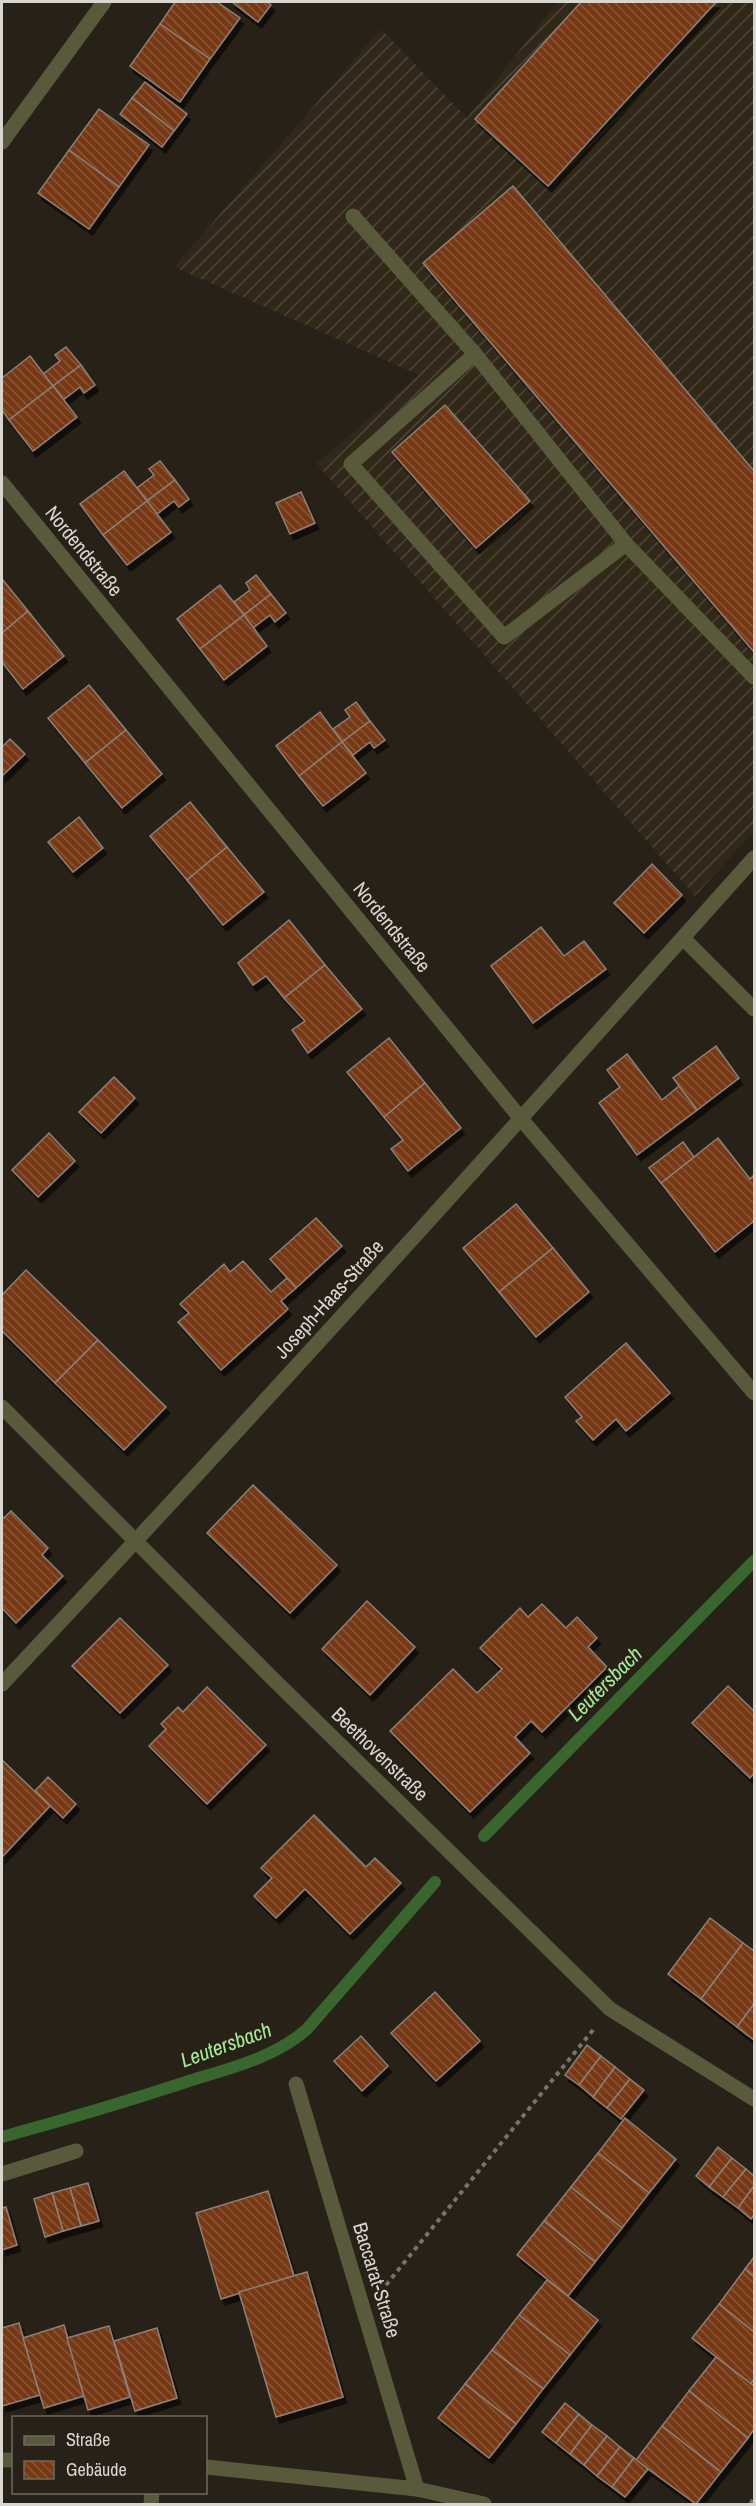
<svg xmlns="http://www.w3.org/2000/svg" width="756" height="2506" font-family="'Archivo Narrow',sans-serif">
<style>
.industrial{fill:url(#industrial-furrows)}
.lines{fill:none;stroke-linecap:round;stroke-linejoin:round}
.stream{stroke:#39662e;stroke-width:12}
.building{fill:url(#building-back-hatch);stroke:#8d8079;stroke-width:1.5;filter:url(#shadow)}
.path{stroke:#78736b;stroke-width:4;stroke-dasharray:4.5 4.5;stroke-linecap:butt}
.service{stroke:#595a3c;stroke-width:15}
.minor{stroke:#595a3c;stroke-width:15}
.labels{text-anchor:middle;stroke-width:4.5;stroke-linejoin:round;paint-order:stroke}
.street-label{font-size:20px;fill:#d9d5cf;stroke:#272118}
.water-label{font-size:21px;font-style:italic;fill:#a7e997;stroke:#272118}
</style>
<defs>
<pattern id="industrial-furrows" width="10" height="10" patternUnits="userSpaceOnUse" patternTransform="scale(1.5)"><rect width="10" height="10" fill="#312819"/><path d="M-1 1l2-2M0 10L10 0M9 11l2-2" fill="none" stroke="#4e4639"/></pattern>
<pattern id="building-back-hatch" width="6" height="6" patternUnits="userSpaceOnUse" patternTransform="scale(1.5)"><rect width="6" height="6" fill="#763912"/><path d="M-1 5l2 2M0 0l6 6M5-1l2 2" fill="none" stroke="#895533"/></pattern>
<filter id="shadow"><feDropShadow dx="3.5" dy="6" stdDeviation="0" flood-color="#0009"/></filter>
</defs>
<rect width="100%" height="100%" fill="#272118"/>
<!-- industrial -->
<polygon class="industrial" points="557,2 754,2 754,831 695,896 317,464 419,375 174,267 381,29 467,118"/>
<g class="lines">
<!-- stream -->
<g class="stream">
<polyline points="484,1836 754,1561"/>
<path d="M2 2137C64 2120 125 2102 186 2082 227 2069 275 2058 307 2029L435 1882"/>
</g>
</g>
<!-- building -->
<g class="building">
<polygon points="175,2 217,2 240,18 210,59 160,24"/>
<polygon points="232,2 267,2 271,5 258,22"/>
<polygon points="581,2 716,2 548,186 475,119"/>
<polygon points="160,24 210,59 180,102 130,66"/>
<polygon points="145,82 187,114 174,131 132,98"/>
<polygon points="132,98 174,131 162,147 120,114"/>
<polygon points="99,109 149,145 119,187 69,150"/>
<polygon points="69,150 119,187 89,229 38,193"/>
<polygon points="513,186 754,471 754,652 423,263"/>
<polygon points="66,347 81,365 53,386 43,374 60,361 55,355"/>
<polygon points="30,356 53,386 9,420 2,410 2,378"/>
<polygon points="81,365 95,385 84,393 80,387 63,400 53,386"/>
<polygon points="53,386 77,417 33,451 9,420"/>
<polygon points="445,405 530,501 476,548 392,452"/>
<polygon points="160,461 175,480 147,501 137,488 154,475 149,469"/>
<polygon points="124,471 147,501 103,535 80,504"/>
<polygon points="175,480 189,499 179,507 174,501 157,514 147,501"/>
<polygon points="301,492 315,523 290,534 276,503"/>
<polygon points="147,501 171,532 127,565 103,535"/>
<polygon points="256,575 271,594 244,615 234,602 250,590 246,583"/>
<polygon points="2,579 28,611 2,633"/>
<polygon points="220,585 244,615 200,649 177,619"/>
<polygon points="271,594 286,613 275,622 270,615 253,628 244,615"/>
<polygon points="28,611 64,656 23,689 2,662 2,633"/>
<polygon points="244,615 267,646 224,680 200,649"/>
<polygon points="89,685 126,730 85,763 48,718"/>
<polygon points="356,702 370,721 342,742 333,729 350,717 345,710"/>
<polygon points="320,712 342,742 299,776 276,746"/>
<polygon points="370,721 385,740 374,748 370,742 353,755 342,742"/>
<polygon points="126,730 162,774 122,808 85,763"/>
<polygon points="10,739 25,754 2,776 2,747"/>
<polygon points="342,742 366,773 323,806 299,776"/>
<polygon points="190,802 227,847 187,880 150,836"/>
<polygon points="79,817 103,848 73,872 48,842"/>
<polygon points="227,847 264,892 223,925 187,880"/>
<polygon points="652,864 682,895 644,933 614,903"/>
<polygon points="289,920 325,965 284,998 266,976 253,985 238,963"/>
<polygon points="541,927 564,956 584,941 606,969 533,1023 491,966"/>
<polygon points="325,965 362,1009 308,1053 292,1030 305,1021 284,998"/>
<polygon points="389,1038 425,1083 384,1117 347,1072"/>
<polygon points="716,1046 739,1078 697,1110 673,1078"/>
<polygon points="627,1054 662,1100 679,1086 697,1110 637,1155 599,1103 620,1087 607,1070"/>
<polygon points="114,1077 135,1098 101,1133 79,1112"/>
<polygon points="425,1083 461,1128 408,1171 391,1149 403,1140 384,1117"/>
<polygon points="49,1133 75,1161 38,1197 12,1170"/>
<polygon points="718,1138 750,1179 754,1175 754,1221 715,1252 661,1183"/>
<polygon points="683,1142 694,1157 661,1183 649,1168"/>
<polygon points="516,1204 553,1248 499,1292 463,1248"/>
<polygon points="316,1218 342,1246 296,1288 270,1259"/>
<polygon points="553,1248 589,1292 536,1337 499,1292"/>
<polygon points="243,1261 271,1292 287,1278 296,1288 281,1301 288,1309 221,1370 178,1322 189,1313 180,1304 224,1264 230,1272"/>
<polygon points="26,1270 98,1340 55,1383 2,1331 2,1295"/>
<polygon points="98,1340 166,1407 124,1450 55,1383"/>
<polygon points="626,1343 670,1393 626,1431 616,1419 593,1440 576,1421 582,1417 565,1397"/>
<polygon points="253,1485 337,1565 290,1613 207,1533"/>
<polygon points="11,1511 48,1548 42,1555 63,1576 16,1623 2,1608 2,1516 4,1518"/>
<polygon points="367,1601 415,1647 370,1695 322,1649"/>
<polygon points="542,1604 566,1628 577,1617 597,1638 588,1647 607,1667 542,1732 531,1721 515,1737 530,1753 470,1812 390,1731 453,1669 477,1693 502,1669 480,1648 520,1608 528,1617"/>
<polygon points="120,1618 168,1665 120,1713 72,1666"/>
<polygon points="728,1686 754,1711 754,1773 750,1778 692,1723"/>
<polygon points="207,1687 266,1745 207,1804 149,1746 166,1729 161,1724 178,1707 183,1712"/>
<polygon points="2,1760 50,1806 2,1857"/>
<polygon points="48,1777 76,1804 63,1818 35,1791"/>
<polygon points="314,1815 366,1867 375,1858 401,1883 350,1934 305,1889 276,1918 254,1896 272,1878 261,1868"/>
<polygon points="710,1918 743,1943 701,1999 668,1974"/>
<polygon points="743,1943 754,1951 754,2004 737,2027 701,1999"/>
<polygon points="435,1992 480,2041 436,2081 391,2033"/>
<polygon points="754,2004 754,2040 737,2027"/>
<polygon points="361,2036 388,2066 362,2091 334,2061"/>
<polygon points="587,2045 601,2056 579,2085 565,2075"/>
<polygon points="601,2056 615,2067 593,2097 579,2085"/>
<polygon points="615,2067 630,2079 607,2108 593,2097"/>
<polygon points="630,2079 644,2090 621,2119 607,2108"/>
<polygon points="625,2118 676,2159 649,2193 598,2153"/>
<polygon points="718,2147 732,2158 709,2187 696,2176"/>
<polygon points="598,2153 649,2193 622,2228 571,2187"/>
<polygon points="732,2158 746,2169 723,2197 709,2187"/>
<polygon points="746,2169 754,2176 754,2186 738,2208 723,2197"/>
<polygon points="88,2183 99,2221 81,2226 70,2188"/>
<polygon points="754,2186 754,2215 751,2219 738,2208"/>
<polygon points="571,2187 622,2228 595,2262 544,2221"/>
<polygon points="70,2188 81,2226 63,2231 52,2193"/>
<polygon points="268,2191 294,2276 221,2299 196,2213"/>
<polygon points="52,2193 63,2231 45,2237 34,2199"/>
<polygon points="6,2207 17,2245 2,2250 2,2208"/>
<polygon points="544,2221 595,2262 568,2296 517,2255"/>
<polygon points="754,2257 754,2277 745,2269"/>
<polygon points="745,2269 754,2277 754,2332 719,2304"/>
<polygon points="307,2272 343,2397 276,2417 239,2292"/>
<polygon points="547,2280 598,2320 570,2355 519,2315"/>
<polygon points="719,2304 754,2332 754,2379 751,2384 692,2338"/>
<polygon points="519,2315 570,2355 543,2389 492,2350"/>
<polygon points="19,2323 40,2395 2,2406 2,2328"/>
<polygon points="64,2325 84,2396 44,2408 23,2338"/>
<polygon points="109,2326 130,2397 88,2410 67,2338"/>
<polygon points="157,2328 177,2398 135,2411 114,2341"/>
<polygon points="492,2350 543,2389 516,2424 465,2384"/>
<polygon points="716,2357 754,2386 754,2429 748,2438 689,2391"/>
<polygon points="465,2384 516,2424 489,2458 438,2418"/>
<polygon points="689,2391 748,2438 721,2472 662,2426"/>
<polygon points="565,2403 579,2414 556,2443 542,2432"/>
<polygon points="579,2414 592,2425 570,2454 556,2443"/>
<polygon points="592,2425 607,2436 584,2465 570,2454"/>
<polygon points="662,2426 721,2472 696,2504 636,2460"/>
<polygon points="607,2436 620,2447 597,2476 584,2465"/>
<polygon points="620,2447 634,2458 612,2487 597,2476"/>
<polygon points="634,2458 648,2469 625,2497 612,2487"/>
</g>
<g class="lines">
<!-- path -->
<g class="path">
<polyline points="386,2285 593,2030"/>
<polyline points="751,2504 754,2496"/>
</g>
<!-- service -->
<g class="service">
<polyline points="353,216 475,354 626,544 754,677"/>
<polyline points="475,354 351,464 504,637 626,544"/>
<polyline points="2,2174 76,2151"/>
</g>
<!-- minor -->
<g class="minor">
<polyline points="2,142 104,2"/>
<polyline points="2,483 522,1120 754,1393"/>
<polyline points="683,938 754,1009"/>
<polyline points="2,1407 270,1676 610,2009 754,2099"/>
<path d="M2 1684C257 1413 506 1136 754 858"/>
<polyline points="296,2084 417,2489"/>
<polyline points="2,2460 14,2460"/>
<polyline points="206,2467 417,2489 484,2504"/>
<polyline points="151,2504 152,2492"/>
</g>
</g>
<g class="labels">
<!-- street labels -->
<g class="street-label">
<text transform="translate(84 551) rotate(51)" y="7">Nordendstraße</text>
<text transform="translate(392 927) rotate(51)" y="7">Nordendstraße</text>
<text transform="translate(329 1299) rotate(-48)" y="7">Joseph-Haas-Straße</text>
<text transform="translate(380 1754) rotate(44)" y="7">Beethovenstraße</text>
<text transform="translate(377 2280) rotate(73)" y="7">Baccarat-Straße</text>
</g>
<!-- water labels -->
<g class="water-label">
<text transform="translate(605 1684) rotate(-45)" y="7">Leutersbach</text>
<text transform="translate(226 2045) rotate(-20)" y="7">Leutersbach</text>
</g>
</g>
<!-- border -->
<rect width="756" height="2506" fill="none" stroke="#d9d5cf" stroke-width="6"/>
<!-- legend -->
<rect x="12" y="2416" width="195" height="78" fill="#272118" stroke="#6e6961" stroke-width="1.5"/>
<rect x="24" y="2436" width="30" height="9" fill="#595a3c" stroke="#6e6961" stroke-width="1.5"/>
<text x="66" y="2446" font-size="18" fill="#d9d5cf">Straße</text>
<rect x="24" y="2461" width="30" height="18" fill="url(#building-back-hatch)" stroke="#6e6961" stroke-width="1.5"/>
<text x="66" y="2476" font-size="18" fill="#d9d5cf">Gebäude</text>
</svg>
